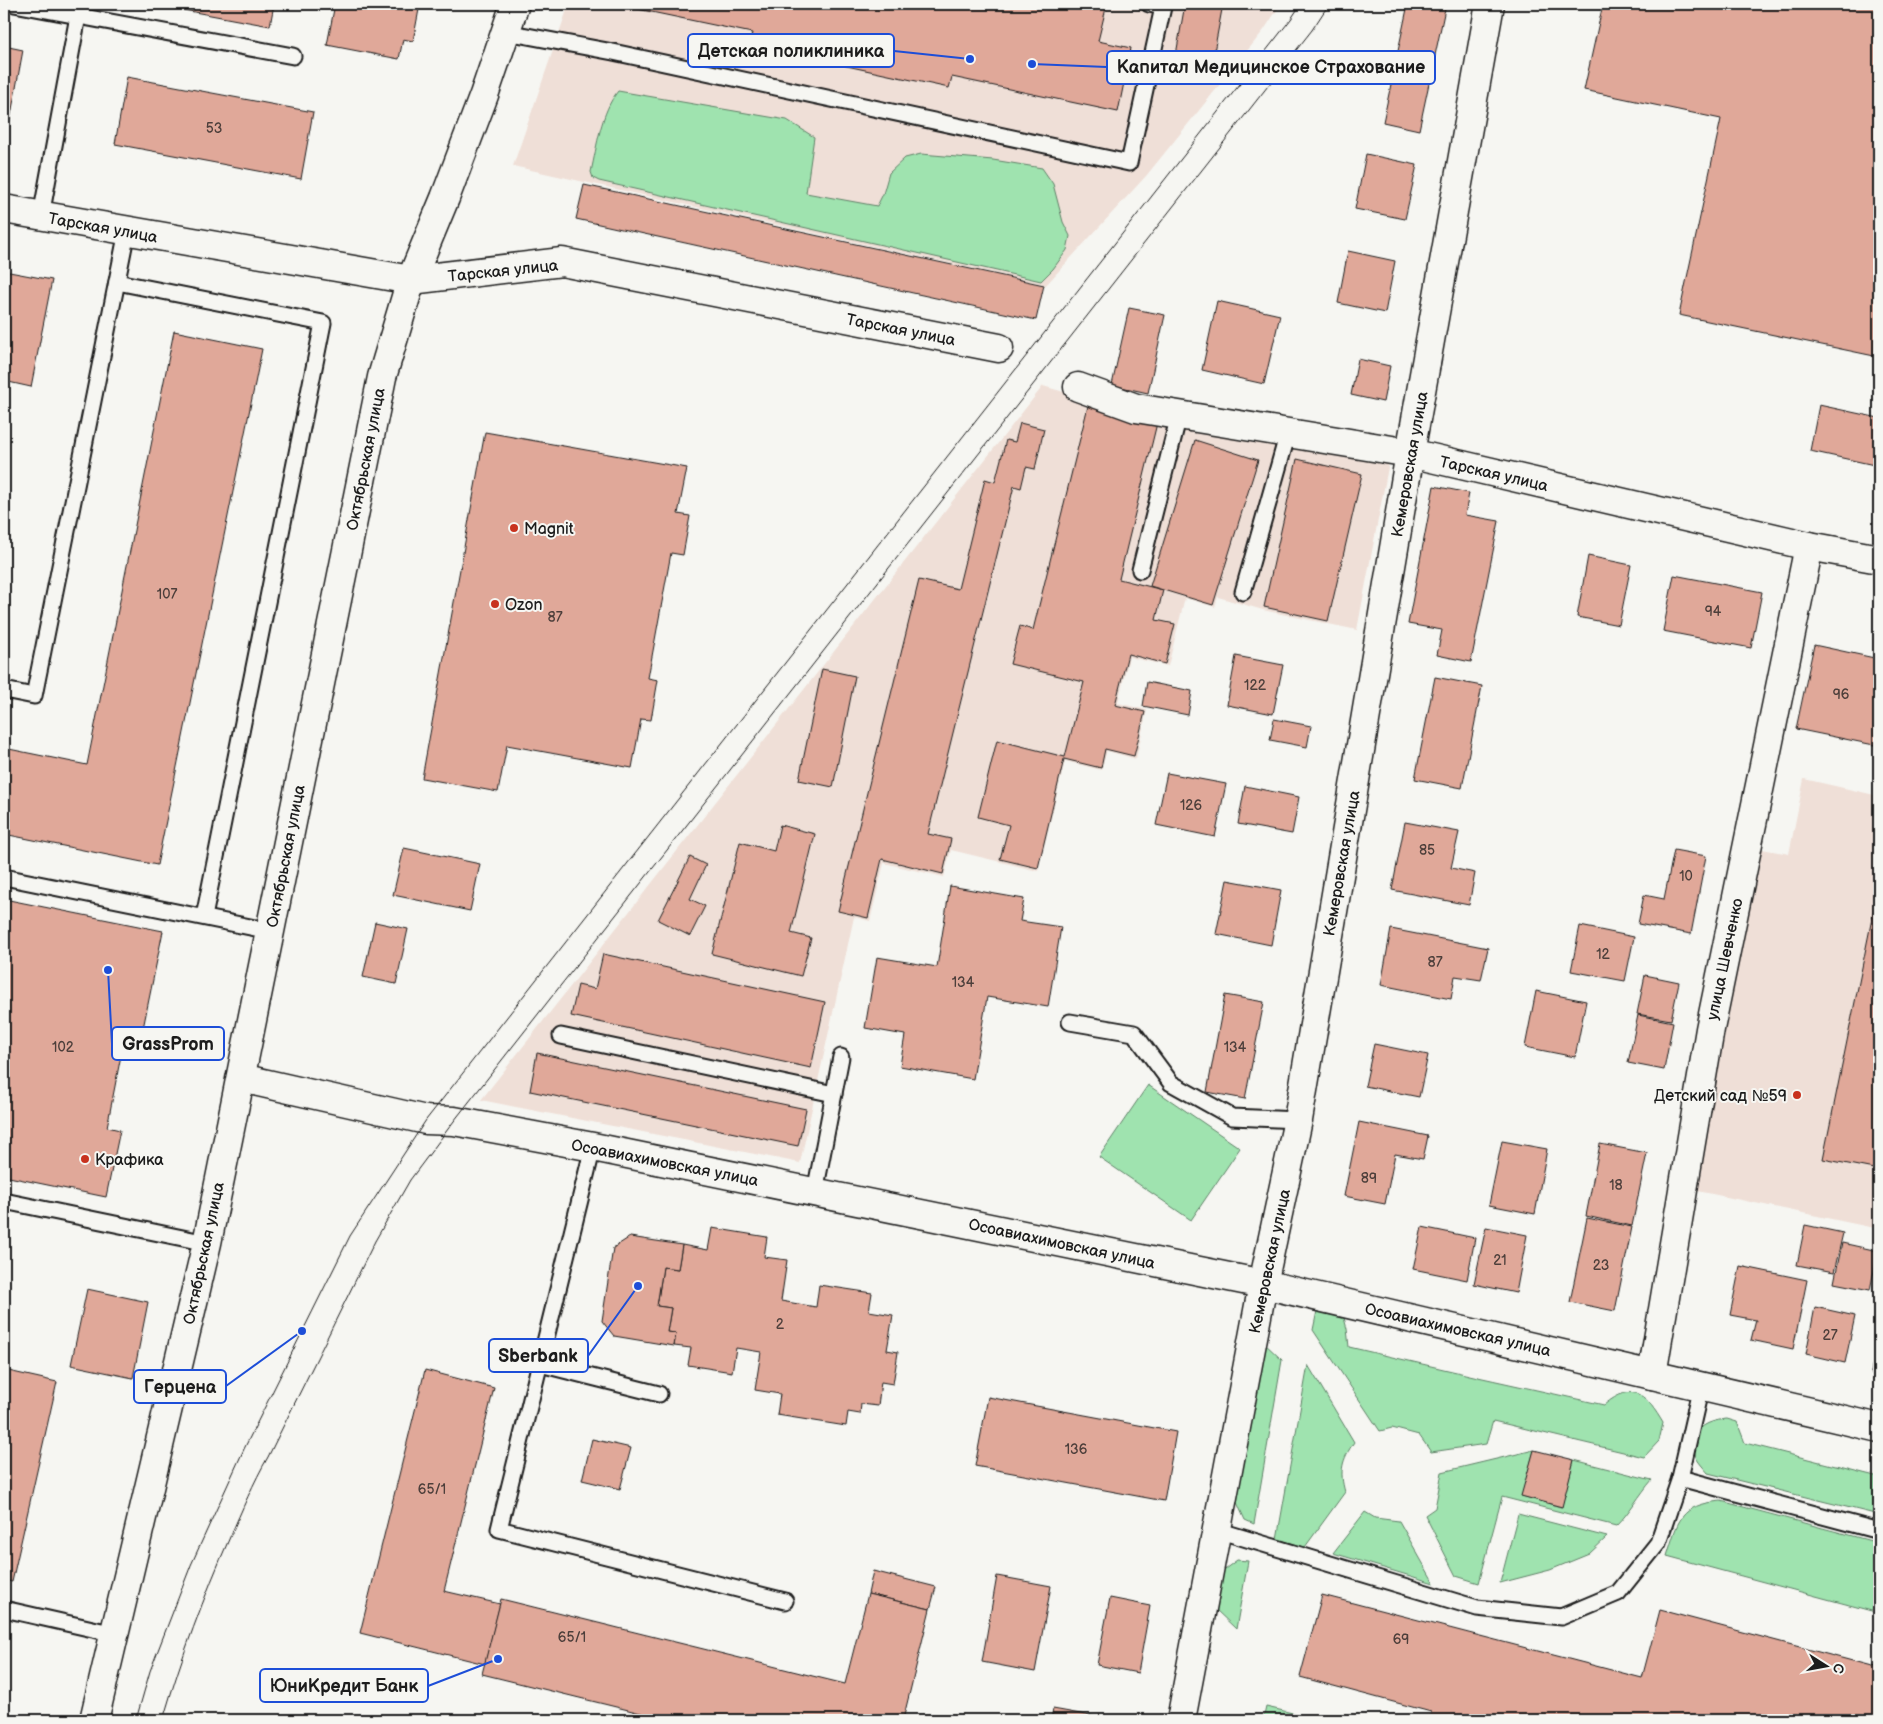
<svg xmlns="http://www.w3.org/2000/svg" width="1883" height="1724" font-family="'Balsamiq Sans',sans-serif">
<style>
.built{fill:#efdfd7}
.green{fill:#9fe3af;stroke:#5e8066}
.building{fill:#e0a899;stroke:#1c1c1c}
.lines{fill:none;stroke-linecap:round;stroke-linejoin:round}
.lane-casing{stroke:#1c1c1c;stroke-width:19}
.street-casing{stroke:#1c1c1c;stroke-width:31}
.secondary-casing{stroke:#1c1c1c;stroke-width:31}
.lane{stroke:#f6f6f2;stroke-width:15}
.street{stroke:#f6f6f2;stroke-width:28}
.secondary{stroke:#f6f6f2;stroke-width:28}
.tram{stroke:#1c1c1c;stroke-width:1}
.poi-dot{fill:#c8321e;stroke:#f6f6f2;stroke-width:2}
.labels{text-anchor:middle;stroke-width:4;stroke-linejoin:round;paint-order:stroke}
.number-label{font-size:14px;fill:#4d3f3b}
.street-label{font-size:16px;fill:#1c1c1c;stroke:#f6f6f2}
.poi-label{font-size:16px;fill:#1c1c1c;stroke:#f6f6f2;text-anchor:start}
.leader{fill:none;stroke:#1d4ed8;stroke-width:2}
.callout-dot{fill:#1d4ed8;stroke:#f6f6f2;stroke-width:2}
.callout{fill:#f6f6f2;stroke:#1d4ed8;stroke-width:2}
.callout-label{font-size:18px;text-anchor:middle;font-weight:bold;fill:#1c1c1c}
</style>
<rect width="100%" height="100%" fill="#f6f6f2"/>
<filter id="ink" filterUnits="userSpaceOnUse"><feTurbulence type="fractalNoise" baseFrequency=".02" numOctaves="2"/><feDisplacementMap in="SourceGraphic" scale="10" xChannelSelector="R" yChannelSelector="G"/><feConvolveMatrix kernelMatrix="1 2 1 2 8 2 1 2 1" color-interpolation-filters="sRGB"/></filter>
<g filter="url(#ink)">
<!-- built -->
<g class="built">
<polygon points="569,4 1281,4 1264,30 1146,176 1046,285 513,166"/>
<polygon points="1043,386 1158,419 1390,457 1357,630 1263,610 1218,597 1215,607 1185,598 1168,666 1129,657 1118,703 1147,710 1136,759 1107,751 1101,770 1065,761 1038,871 951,850 944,877 884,863 870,921 854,917 800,1163 481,1100"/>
<polygon points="1804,779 1879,796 1879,1229 1698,1191 1730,999 1762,849 1789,854"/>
</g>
<!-- green -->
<g class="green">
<path d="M618 91 787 120 814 137 806 193 877 206 883 194 889 173 905 158 921 154 993 160 1042 168 1053 184 1063 222 1070 236 1067 250 1053 269 1041 281 599 181 593 178 591 172C597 146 601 112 618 91Z"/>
<polygon points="1148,1085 1240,1148 1191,1220 1099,1157"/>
<path d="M1317 1311 1344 1318 1347 1329 1349 1347 1478 1377 1604 1405C1634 1380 1647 1396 1663 1423L1659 1441 1644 1457 1493 1421 1486 1444 1431 1452 1419 1435 1392 1428 1380 1431 1313 1330Z"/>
<polygon points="1262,1341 1282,1360 1254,1524 1245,1520 1234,1496"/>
<path d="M1308 1365 1354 1442C1342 1460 1339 1471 1345 1492L1305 1547 1277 1539Z"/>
<path d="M1727 1419 1737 1422 1745 1443 1879 1477V1515L1708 1473C1704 1468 1698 1462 1696 1457 1688 1431 1704 1421 1727 1419Z"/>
<path d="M1534 1450 1522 1496 1561 1507 1574 1460 1652 1480C1639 1495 1630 1512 1616 1526L1502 1497 1479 1583 1456 1576 1425 1515 1435 1508 1442 1472Z"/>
<path d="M1721 1501 1879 1543V1613L1667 1556C1678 1521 1679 1505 1721 1501Z"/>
<polygon points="1365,1512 1375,1518 1399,1521 1434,1583 1333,1553"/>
<polygon points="1518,1514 1607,1537 1589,1554 1550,1570 1500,1583"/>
<polygon points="1237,1560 1248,1561 1236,1629 1215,1609 1221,1572"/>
<polygon points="1266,1707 1324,1720 1263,1720"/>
</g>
<!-- building -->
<g class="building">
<polygon points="151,4 274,4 270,26"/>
<polygon points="335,4 420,4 413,41 403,39 399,59 327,45"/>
<polygon points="623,4 1107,4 1098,41 1131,48 1118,112 952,77 949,88 749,45 752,33 623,6"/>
<polygon points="1185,4 1223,4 1210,73 1174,66"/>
<polygon points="1408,4 1446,4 1419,130 1383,122"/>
<polygon points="1603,4 1879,4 1879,357 1679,315 1721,119 1584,90"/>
<polygon points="4,46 23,50 8,131 4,130"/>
<polygon points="127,77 313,112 301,179 115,144"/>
<polygon points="1366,154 1417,165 1405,219 1355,209"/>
<polygon points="584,185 1044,285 1036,320 576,219"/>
<polygon points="1348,251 1395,261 1385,313 1338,303"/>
<polygon points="4,271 52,280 31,387 4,381"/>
<polygon points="1217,301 1280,315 1264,384 1202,370"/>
<polygon points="1129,308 1165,315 1148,393 1112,385"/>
<polygon points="174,331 262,349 157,865 4,834 4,748 87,765"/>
<polygon points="1358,359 1390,366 1383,402 1351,395"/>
<polygon points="1819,405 1879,418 1879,466 1810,451"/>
<polygon points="1088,406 1157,423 1119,579 1163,590 1156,620 1175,624 1165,664 1128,654 1115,705 1145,712 1134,756 1105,749 1101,768 1064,759 1038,868 1000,859 1009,825 978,817 997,740 1065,757 1084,682 1010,664 1020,626 1033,630"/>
<polygon points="1020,423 1044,429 1035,469 1026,467 1021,488 1014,486 928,834 951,839 943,874 882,859 868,918 838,911 919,580 958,589 985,479 995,482 1006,440 1015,442"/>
<polygon points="485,432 687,468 678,514 690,516 683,555 671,553 648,678 658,680 651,720 641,719 632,768 507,745 498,792 422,778"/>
<polygon points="1195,440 1258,460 1213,605 1150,586"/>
<polygon points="1297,459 1362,474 1328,621 1264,607"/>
<polygon points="1434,486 1469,493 1465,515 1499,521 1471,662 1437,655 1442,630 1408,624"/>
<polygon points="1588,556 1631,565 1619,625 1577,617"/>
<polygon points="1674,575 1762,592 1751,648 1663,631"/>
<polygon points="1814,645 1879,659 1879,746 1796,729"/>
<polygon points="1236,656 1283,665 1273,714 1227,705"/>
<polygon points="822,669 855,676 833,787 799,780"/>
<polygon points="1435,677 1482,686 1462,788 1415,779"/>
<polygon points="1147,682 1192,691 1188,715 1143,706"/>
<polygon points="1274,719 1311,726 1307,747 1270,740"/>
<polygon points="1167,773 1226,784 1215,837 1156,825"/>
<polygon points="1245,786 1299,797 1292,834 1238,824"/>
<polygon points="1405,822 1459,832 1451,868 1475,873 1469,905 1392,890"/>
<polygon points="780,825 815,834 791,933 811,938 801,976 712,954 740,842 774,851"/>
<polygon points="404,848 480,864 470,911 393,895"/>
<polygon points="1674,850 1706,856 1691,934 1638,924 1644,895 1664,899"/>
<polygon points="690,857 706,865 690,899 705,906 690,936 658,920"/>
<polygon points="1227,880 1281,890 1271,945 1216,934"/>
<polygon points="1879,884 1879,1170 1823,1159"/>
<polygon points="950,886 1024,899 1020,921 1061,927 1048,1007 987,997 973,1079 900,1066 905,1035 865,1028 877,957 937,967"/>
<polygon points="4,899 163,931 139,1048 123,1045 107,1127 120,1130 106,1197 4,1176"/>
<polygon points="375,922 408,929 396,984 363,977"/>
<polygon points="1580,926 1634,937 1625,981 1571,971"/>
<polygon points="1391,929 1488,948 1481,980 1455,976 1451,999 1381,985"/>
<polygon points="603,954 825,1002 811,1068 571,1016 578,985 595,989"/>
<polygon points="1645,975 1679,982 1671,1020 1637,1014"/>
<polygon points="1536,991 1586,1001 1575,1057 1525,1047"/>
<polygon points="1225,995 1264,1002 1245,1099 1207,1092"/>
<polygon points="1638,1015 1673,1022 1664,1070 1628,1063"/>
<polygon points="1374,1044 1428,1055 1419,1097 1365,1086"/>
<polygon points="537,1053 806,1109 798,1146 530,1091"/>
<polygon points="1359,1122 1428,1136 1423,1159 1395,1154 1385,1204 1344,1196"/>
<polygon points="1502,1141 1547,1149 1535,1214 1489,1205"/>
<polygon points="1600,1144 1647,1153 1632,1226 1586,1216"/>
<polygon points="1587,1218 1632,1227 1615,1311 1570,1302"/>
<polygon points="1805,1225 1843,1233 1834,1272 1797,1265"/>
<polygon points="1422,1227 1475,1238 1467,1280 1413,1269"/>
<polygon points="1486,1227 1527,1235 1516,1293 1474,1284"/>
<polygon points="712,1228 767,1237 764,1257 787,1260 781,1301 816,1307 819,1285 872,1293 869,1311 893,1315 887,1350 898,1352 893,1384 881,1382 878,1406 861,1404 860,1414 848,1412 846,1426 777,1415 780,1394 755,1390 761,1352 736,1348 732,1372 688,1365 691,1348 674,1346 676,1333 667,1332 671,1308 657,1306 663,1267 678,1269 682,1245 708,1250"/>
<polygon points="630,1237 682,1245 678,1269 663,1267 657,1306 671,1308 667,1332 676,1333 674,1346 614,1336 602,1321 613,1248"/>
<polygon points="1842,1243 1878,1251 1870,1290 1834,1283"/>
<polygon points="1740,1266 1807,1280 1793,1349 1751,1340 1756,1320 1730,1315"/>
<polygon points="87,1289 148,1302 133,1378 71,1365"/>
<polygon points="1815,1307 1855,1316 1845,1363 1806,1354"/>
<polygon points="1879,1331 1879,1375 1871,1373"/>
<polygon points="4,1370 57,1382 12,1582 4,1580"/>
<polygon points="425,1370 494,1388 444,1591 500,1604 485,1664 360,1633"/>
<polygon points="988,1397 1176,1432 1164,1501 975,1466"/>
<polygon points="592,1439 631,1448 620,1489 582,1480"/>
<polygon points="1534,1450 1574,1460 1562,1507 1521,1496"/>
<polygon points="873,1571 936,1587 930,1609 868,1594"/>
<polygon points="997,1576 1051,1586 1035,1672 982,1662"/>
<polygon points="868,1594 930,1609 903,1720 669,1720 482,1674 501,1599 845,1684"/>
<polygon points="1322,1595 1642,1678 1660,1610 1879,1668 1879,1720 1429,1720 1431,1712 1300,1677"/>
<polygon points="1110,1598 1150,1606 1138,1673 1097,1665"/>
<polygon points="1053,1709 1114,1720 1051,1720"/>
</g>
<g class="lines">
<!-- lane casing -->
<g class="lane-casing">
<g id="lane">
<polyline points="14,4 293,56"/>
<polyline points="506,32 613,52 1129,163 1163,7 1149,4"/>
<polyline points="41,216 78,16"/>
<polyline points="117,282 323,323 204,917"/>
<polyline points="1140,570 1179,415"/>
<polyline points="1243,592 1288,433"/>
<polyline points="4,690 34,696 127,231"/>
<polyline points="4,877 270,931"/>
<polyline points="1070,1022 1134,1033 1171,1083 1232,1117 1298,1120"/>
<polyline points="561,1036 834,1094"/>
<polyline points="593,1147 499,1529 785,1601"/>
<polyline points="815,1192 841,1057"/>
<polyline points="4,1201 207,1243"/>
<polyline points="540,1364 659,1394"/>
<polyline points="1680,1478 1879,1531"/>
<polyline points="1217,1530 1477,1608 1561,1617 1618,1593 1658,1543 1680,1478 1701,1386"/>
<polyline points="4,1609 115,1634"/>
</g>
</g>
<!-- street casing -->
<g class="street-casing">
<g id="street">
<polyline points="4,209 411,280 562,262 999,348"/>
<polyline points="1078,387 1136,408 1410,453 1809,546 1879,559"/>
<polyline points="241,1078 426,1120 454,1121 593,1147 1263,1284 1879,1428"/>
<polyline points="1652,1375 1710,1029 1809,546"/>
<polyline points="1181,1720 1263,1284 1298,1120 1410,453 1490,4"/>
</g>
</g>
<!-- secondary casing -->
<g class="secondary-casing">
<polyline id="secondary" points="94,1720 207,1243 382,377 411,280 445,198 484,95 515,4"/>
</g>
<!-- lane -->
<use href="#lane" class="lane"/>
<!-- street -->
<use href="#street" class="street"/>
<!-- secondary -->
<use href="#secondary" class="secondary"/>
<!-- tram -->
<g class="tram">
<polyline points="136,1720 150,1671 191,1565 244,1449 350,1236 426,1120 1291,19 1301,4"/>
<path d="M163 1720C181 1658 204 1596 230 1537 242 1510 253 1483 268 1457L375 1241 410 1180 454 1121 1312 30 1329 4"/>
</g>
</g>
</g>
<!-- markers -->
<g class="poi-dot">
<circle cx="514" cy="528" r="5"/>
<circle cx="495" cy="604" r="5"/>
<circle cx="1797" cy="1095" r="5"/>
<circle cx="85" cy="1159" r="5"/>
</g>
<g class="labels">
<!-- number labels -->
<g class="number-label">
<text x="214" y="133">53</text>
<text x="167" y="599">107</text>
<text x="1713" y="616">94</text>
<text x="555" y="622">87</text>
<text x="1255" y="690">122</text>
<text x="1841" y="699">96</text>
<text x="1191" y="810">126</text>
<text x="1427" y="855">85</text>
<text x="1686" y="881">10</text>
<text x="1603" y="959">12</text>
<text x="1435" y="967">87</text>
<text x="963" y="987">134</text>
<text x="63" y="1052">102</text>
<text x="1235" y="1052">134</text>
<text x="1369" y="1183">89</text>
<text x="1616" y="1190">18</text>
<text x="1500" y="1265">21</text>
<text x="1601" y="1270">23</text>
<text x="780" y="1329">2</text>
<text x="1830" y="1340">27</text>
<text x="1076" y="1454">136</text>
<text x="432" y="1494">65/1</text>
<text x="572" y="1642">65/1</text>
<text x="1401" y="1644">69</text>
</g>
<!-- street labels -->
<g class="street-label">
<text transform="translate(103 227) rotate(10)" y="6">Тарская улица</text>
<text transform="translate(503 270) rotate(-6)" y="6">Тарская улица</text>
<text transform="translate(901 329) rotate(11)" y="6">Тарская улица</text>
<text transform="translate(365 459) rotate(-79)" y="6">Октябрьская улица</text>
<text transform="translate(1409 464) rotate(-80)" y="6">Кемеровская улица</text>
<text transform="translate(1494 473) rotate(13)" y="6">Тарская улица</text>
<text transform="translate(285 856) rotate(-79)" y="6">Октябрьская улица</text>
<text transform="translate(1341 863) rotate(-80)" y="6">Кемеровская улица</text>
<text transform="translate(1724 959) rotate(-78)" y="6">улица Шевченко</text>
<text transform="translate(665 1162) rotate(11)" y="6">Осоавиахимовская улица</text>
<text transform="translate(1062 1243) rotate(12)" y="6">Осоавиахимовская улица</text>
<text transform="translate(203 1253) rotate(-78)" y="6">Октябрьская улица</text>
<text transform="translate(1269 1261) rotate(-78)" y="6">Кемеровская улица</text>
<text transform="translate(1458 1329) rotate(13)" y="6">Осоавиахимовская улица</text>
</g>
<!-- poi labels -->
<g class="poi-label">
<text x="524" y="534">Magnit</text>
<text x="505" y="610">Ozon</text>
<text x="1787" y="1101" text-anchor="end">Детский сад №59</text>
<text x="95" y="1165">Крафика</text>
</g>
</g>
<!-- callouts -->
<path class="leader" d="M970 59L894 51M1032 64L1107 67M108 970L112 1044M638 1286L588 1356M302 1331L226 1386M498 1659L428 1686"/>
<g class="callout-dot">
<circle cx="970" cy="59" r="5"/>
<circle cx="1032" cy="64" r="5"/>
<circle cx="108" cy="970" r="5"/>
<circle cx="638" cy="1286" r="5"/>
<circle cx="302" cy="1331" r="5"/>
<circle cx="498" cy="1659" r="5"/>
</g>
<g class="callout">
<rect x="688" y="34" width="206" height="33" rx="5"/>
<rect x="1107" y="51" width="328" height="33" rx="5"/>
<rect x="112" y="1027" width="112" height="33" rx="5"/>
<rect x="489" y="1339" width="99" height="33" rx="5"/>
<rect x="134" y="1370" width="92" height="33" rx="5"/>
<rect x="260" y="1669" width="168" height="33" rx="5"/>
</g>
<g class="callout-label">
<text x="791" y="57">Детская поликлиника</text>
<text x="1271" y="73">Капитал Медицинское Страхование</text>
<text x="168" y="1050">GrassProm</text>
<text x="538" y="1362">Sberbank</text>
<text x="180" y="1393">Герцена</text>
<text x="344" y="1692">ЮниКредит Банк</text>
</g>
<!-- margin -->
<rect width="1883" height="1724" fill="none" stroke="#f6f6f2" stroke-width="20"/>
<rect x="10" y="10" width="1863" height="1704" fill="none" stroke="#1c1c1c" stroke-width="2" filter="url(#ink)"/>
<!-- north arrow -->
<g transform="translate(1826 1666) rotate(101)" stroke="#f6f6f2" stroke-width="4" paint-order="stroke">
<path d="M0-4L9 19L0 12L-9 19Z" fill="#1c1c1c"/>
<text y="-8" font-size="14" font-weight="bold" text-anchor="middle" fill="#1c1c1c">С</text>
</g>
</svg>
